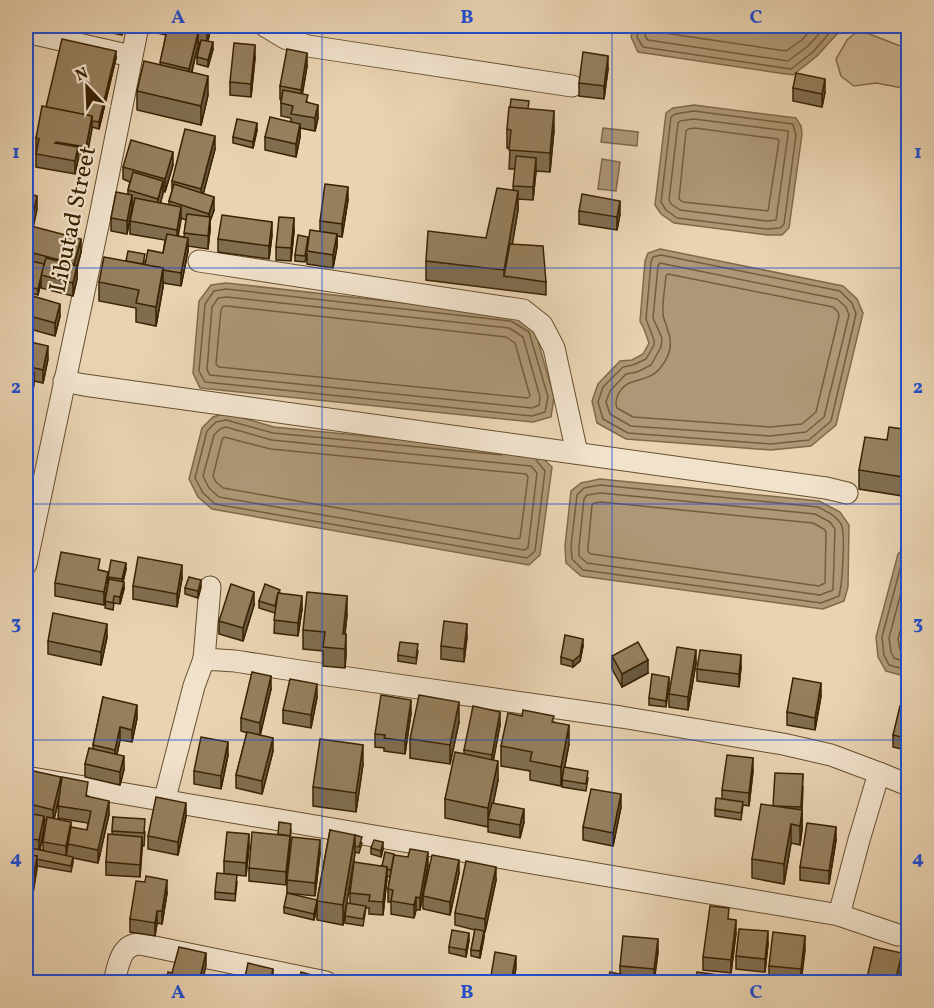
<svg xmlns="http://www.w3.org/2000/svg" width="934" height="1008" font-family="Vollkorn,serif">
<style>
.green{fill:#cbb593;stroke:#826c4a;stroke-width:1.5}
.water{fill:#ad9776;stroke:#7f6948;stroke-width:1.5}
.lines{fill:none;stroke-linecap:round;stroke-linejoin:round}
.shore{stroke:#735d3c;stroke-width:1.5}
.street-casing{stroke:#654f2e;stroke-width:23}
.street{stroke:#f1e2cc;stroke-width:21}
.wall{fill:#806d50;stroke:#392302;stroke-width:1.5;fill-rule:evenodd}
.shaded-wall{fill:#685941;stroke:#392302;stroke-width:1.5}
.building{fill:#957f5d;stroke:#392302;stroke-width:1.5}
.grid{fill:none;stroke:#1d4ed8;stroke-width:1.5;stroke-opacity:0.55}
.labels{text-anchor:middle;stroke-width:4.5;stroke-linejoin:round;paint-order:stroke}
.street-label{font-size:24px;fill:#392302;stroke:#f1e2cc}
.neatline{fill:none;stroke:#1d4ed8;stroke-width:2}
.grid-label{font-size:20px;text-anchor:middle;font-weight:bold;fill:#1d4ed8}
</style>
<rect width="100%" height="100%" fill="#e9d3b1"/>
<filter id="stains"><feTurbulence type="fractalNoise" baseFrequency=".00333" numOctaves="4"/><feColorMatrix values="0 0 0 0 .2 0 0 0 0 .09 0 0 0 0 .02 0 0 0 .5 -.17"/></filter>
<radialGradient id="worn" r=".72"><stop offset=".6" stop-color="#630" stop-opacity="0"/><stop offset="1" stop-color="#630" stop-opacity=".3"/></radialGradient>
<!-- green -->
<polygon class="green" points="859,30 908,49 908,89 876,83 854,86 841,76 836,59 847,40"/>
<!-- water -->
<g class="water">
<polygon points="634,26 849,26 836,35 817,56 793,75 638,52 631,37"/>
<polygon points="694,105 796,118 801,126 802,134 789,228 782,235 767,235 674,223 661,214 655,205 666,113 673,108"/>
<polygon points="603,128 638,132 637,146 601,142"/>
<polygon points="602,159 620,162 616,191 598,189"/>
<polygon points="660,249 843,286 857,299 863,313 836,425 811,446 771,450 626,439 597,423 592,401 598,384 620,361 632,360 643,354 649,343 644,329 640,321 645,261 648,253"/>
<polygon points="226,283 513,315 534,327 554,397 551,417 533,422 200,388 193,373 199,301 211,285"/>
<polygon points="226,413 274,427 537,453 552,467 540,555 529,565 212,509 198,497 189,479 202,428 213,417"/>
<polygon points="600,479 819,501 840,512 849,525 848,587 844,601 823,609 581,576 566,563 565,546 571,491 581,483"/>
<polygon points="908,545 908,677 886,671 878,657 876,637 898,554"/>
</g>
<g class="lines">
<!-- shore -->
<g class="shore">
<polyline points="639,26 637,37 643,47 791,69 813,52 831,31 839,26"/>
<polyline points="647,26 645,36 648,40 788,61 808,46 826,26"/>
<polyline points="656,26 656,31 658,32 786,51 802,40 814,26"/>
<polygon points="694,111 793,124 796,135 784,224 780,228 767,229 677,218 666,210 661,202 671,117 675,114"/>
<polygon points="694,119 788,131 788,135 776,220 767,221 680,210 671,204 669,200 678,123 680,121"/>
<polygon points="695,128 778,139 779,141 768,211 683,202 679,199 686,131 688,129"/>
<polygon points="661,255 840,291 852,303 856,314 831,421 809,440 771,444 628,433 603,419 598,402 603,387 623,367 633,365 646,359 654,345 654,340 646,319 651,262 653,257"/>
<polygon points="660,263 837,299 846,307 849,315 824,417 806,432 770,436 631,426 610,414 606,402 610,391 626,374 637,372 651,365 661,347 662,338 653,318 658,266"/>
<path d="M668 274 833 307 838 312 839 316 816 412 802 424 770 427 633 417 617 408C613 398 622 385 632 382 642 379 654 377 661 367 671 355 673 342 667 328 666 323 663 318 663 314 662 302 665 288 666 276Z"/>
<polygon points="226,289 511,321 529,332 548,397 545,412 532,416 205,382 199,371 205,304 214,291"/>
<polygon points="227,297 509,328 523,337 540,397 539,405 532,408 210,375 207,370 212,307 218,298"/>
<polygon points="223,306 227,306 506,337 515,343 530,396 527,398 219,367 216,364 221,310"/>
<polygon points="226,427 272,440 531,466 537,473 528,548 524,550 219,497 209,488 203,476 214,435 220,429"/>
<polygon points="224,437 271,449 526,474 528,477 520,538 516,539 223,488 216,482 213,476 222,440"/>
<polyline points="502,455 273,433 226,420 216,422 207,431 195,478 203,493 215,504 527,558 535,551 545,471 536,460"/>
<path d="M600 485 818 507C827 512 836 515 841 524 846 532 842 585 839 596L821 603 583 570 572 559 571 546 577 495 584 488Z"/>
<polygon points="601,493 815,514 830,522 835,529 833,590 820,595 587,563 579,556 579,547 584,499 587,495"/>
<polygon points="601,502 813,523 824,529 826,532 825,583 819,586 591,554 588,552 588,547 592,505 594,503"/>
<polyline points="908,553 903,558 882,637 884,655 889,665 908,670"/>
<polyline points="908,566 889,638 891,652 894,658 908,663"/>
<polyline points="908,601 898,639 900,650 908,653"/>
</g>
<!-- street casing -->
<g class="street-casing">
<g id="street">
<polyline points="265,26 285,38 308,46 572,86"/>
<polyline points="26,32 131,56"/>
<polyline points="199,261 523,310 542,325 554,348 577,453"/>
<polyline points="64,381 84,385 826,488 847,493"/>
<polyline points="26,564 100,216 138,26"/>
<polyline points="204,659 210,587"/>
<polyline points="879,773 908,785"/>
<polyline points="26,777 839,915 898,935"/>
<polyline points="164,802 194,686 204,659 235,661 293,670 621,717 783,744 831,755 879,773 859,840 839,915"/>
<path d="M114 982C118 967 120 944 140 944L326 982"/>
</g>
</g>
<!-- street -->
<use href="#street" class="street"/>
</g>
<!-- wall -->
<g class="wall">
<polygon points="85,26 124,26 122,35 85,27"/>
<polygon points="152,26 211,26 208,41 213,49 208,67 197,64 197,57 200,43 198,42 192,72 208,95 201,125 137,110 137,91 160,65 166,35 152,32"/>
<polygon points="116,58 99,129 92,127 86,160 78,159 75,174 36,167 36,138 46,107"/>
<polygon points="255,58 251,97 230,95 230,82"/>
<polygon points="307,66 302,94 318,118 315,131 300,128 300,137 296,157 265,150 265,137 291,122 291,118 281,116 281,99 280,99 280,86"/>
<polygon points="608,69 604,99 579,96 579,83"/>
<polygon points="793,88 825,92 822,107 793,101"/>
<polygon points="529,109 554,130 550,172 536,171 533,200 518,199 518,210 512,244 546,282 546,295 426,280 426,261 486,238 513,191 515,169 509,169 510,149 507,148 507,129"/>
<polygon points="257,130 253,148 233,143 233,137"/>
<polygon points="26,144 32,153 30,162 26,161"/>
<path d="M215 149 203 194 214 210 210 221V230L208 249 188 246V251L181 286 163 283V287L156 326 136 322V308L99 301V282L126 261H145L163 253 165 240 130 234V221L134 204H132L127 234 111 231V218L128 194V190L130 182 123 179V167L173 165 165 192 163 191 160 203 169 205V201L172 191V181ZM181 218 186 220 184 237 178 236Z"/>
<polygon points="26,193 37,209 33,227 81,252 77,266 77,279 73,296 41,288 41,281 38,295 26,292 26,283 30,265 26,264"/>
<polygon points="348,200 342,237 337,236 337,247 333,268 307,264 307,253 305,262 295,261 295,255 320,232 320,221"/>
<polygon points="579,211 620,214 617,230 579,224"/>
<polygon points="294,231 291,261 276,260 276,247"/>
<polygon points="272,235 269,259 218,252 218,239"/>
<polygon points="26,294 60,316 55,336 26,328"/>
<polygon points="26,341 48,359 43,383 34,381 30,405 26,404"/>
<polygon points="909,430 909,497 859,489 859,470 887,440"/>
<polygon points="126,569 123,582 124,589 120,604 114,603 113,610 105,608 108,577"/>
<polygon points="100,570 108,572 104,605 55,596 55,583"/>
<polygon points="182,578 177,607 133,599 133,586"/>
<polygon points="201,587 198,598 185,594 185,588"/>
<polygon points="280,593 302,609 298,636 274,633 275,613 259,608 259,601"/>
<polygon points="254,605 243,641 219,634 219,621"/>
<polygon points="347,615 345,634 346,654 345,668 323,666 323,651 303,649 303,630"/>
<polygon points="107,637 101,665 48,654 48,641"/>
<polygon points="467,637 464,662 441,659 441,646"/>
<polygon points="583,646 580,661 573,667 561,664 561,657"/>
<polygon points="418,651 416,664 398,661 398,655"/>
<polygon points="612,656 648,673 622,687 612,669"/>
<polygon points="696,663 688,710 669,707 669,694"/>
<polygon points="741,667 739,687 697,681 697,669"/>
<polygon points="669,683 666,707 649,705 649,698"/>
<polygon points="271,689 260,735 273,751 262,794 236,788 236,775 247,733 241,731 241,718"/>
<polygon points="821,696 815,730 787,725 787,712"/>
<polygon points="103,697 137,718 132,742 120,740 117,754 124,769 120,785 85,777 85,764 93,749 93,745"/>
<polygon points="317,697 311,728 283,723 283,710"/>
<polygon points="909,708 909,751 893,747 893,735"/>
<polygon points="411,713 405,754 384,751 384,748 375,747 375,734"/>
<polygon points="459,722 450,764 410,758 410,739"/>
<polygon points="554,722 569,744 561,786 530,780 530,771 501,766 501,746"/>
<polygon points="500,725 493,760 498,780 493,803 524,822 520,838 488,832 488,825 488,827 445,818 445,799 464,754 464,750"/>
<polygon points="228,755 221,789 194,784 194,771"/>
<polygon points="363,764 356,812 313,806 313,787"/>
<polygon points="753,771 749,806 743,805 741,820 715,816 715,809 722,799 722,790"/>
<polygon points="588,778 586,791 562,787 562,780"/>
<path d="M26 784 61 786 88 796 109 814 98 863 73 858V863L71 872 37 866 32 899 26 898ZM59 800 58 818 88 823 87 830 71 829 54 819ZM44 820 47 821 43 842V850H40L44 829Z"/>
<polygon points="803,787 802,810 802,829 800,845 791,843 784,884 752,878 752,859 773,806"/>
<polygon points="621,807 613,846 583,840 583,827"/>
<polygon points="186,816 178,855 148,849 148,836"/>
<polygon points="113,817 145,832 144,846 142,846 140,877 106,875 106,862 112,835"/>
<polygon points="291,830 286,885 249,881 249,868 278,834"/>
<polygon points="330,830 362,843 359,853 355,852 343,925 317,920 317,901"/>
<polygon points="836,840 829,884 800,880 800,867"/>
<polygon points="249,846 246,876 224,874 224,861"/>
<polygon points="371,848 383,849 381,857 371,854"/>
<polygon points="320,853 315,896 287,893 287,880"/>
<polygon points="394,855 428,865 420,910 416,910 414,918 391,914 391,902 388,902 388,889 390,877 387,876 383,915 369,914 369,908 366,908 363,926 345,923 345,916 350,903 350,893"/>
<polygon points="459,873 450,915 423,909 423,896"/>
<polygon points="496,880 485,932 484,932 484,937 480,958 471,956 471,950 475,930 455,925 455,913"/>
<polygon points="237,882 235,901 215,899 215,892"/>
<polygon points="167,893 162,924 157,923 155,936 130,932 130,919"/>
<polygon points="284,907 317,907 314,920 284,913"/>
<polygon points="729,919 736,933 731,973 703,970 703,957"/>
<polygon points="469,940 466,957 449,953 449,947"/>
<polygon points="768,944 765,972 736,969 736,956"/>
<polygon points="805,949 801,982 769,978 769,966"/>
<polygon points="658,952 654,982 637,980 637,982 620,975 620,966"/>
</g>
<!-- shaded-wall -->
<g class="shaded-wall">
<polygon points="207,26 211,26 207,45"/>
<polygon points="198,33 198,46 189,82 189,69"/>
<polygon points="213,42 213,49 208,67 208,60"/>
<polygon points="255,45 255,58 251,97 251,84"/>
<polygon points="116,51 116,58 99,129 99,122"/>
<polygon points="307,53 307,66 301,103 301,90"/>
<polygon points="608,56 608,69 604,99 604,86"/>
<polygon points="208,76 208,95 201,125 201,106"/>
<polygon points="825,79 825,92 822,107 822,94"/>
<polygon points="318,105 318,118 315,131 315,118"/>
<polygon points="554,111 554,130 550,172 550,153"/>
<polygon points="92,116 92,129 86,160 86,147"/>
<polygon points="257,123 257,130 253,148 253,142"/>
<polygon points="300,124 300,137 296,157 296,144"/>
<polygon points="215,136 215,149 201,202 201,189"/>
<polygon points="78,147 78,160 75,174 75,161"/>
<polygon points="173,152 173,165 165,192 165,179"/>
<polygon points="536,158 536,171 533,200 533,187"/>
<polygon points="163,181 163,194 158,212 158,199"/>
<polygon points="348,187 348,200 342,237 342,224"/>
<polygon points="518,191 518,210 507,277 504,276 504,270"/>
<polygon points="132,195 132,208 127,234 127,221"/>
<polygon points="37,196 37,209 31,237 31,224"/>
<polygon points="214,197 214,210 210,221 210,230 208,249 209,214"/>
<polygon points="620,201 620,214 617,230 617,217"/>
<polygon points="181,207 181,220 177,242 177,230"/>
<polygon points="294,218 294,231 291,261 291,248"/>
<polygon points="272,222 272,235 269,259 269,246"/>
<polygon points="337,234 337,247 333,268 333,255"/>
<polygon points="188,238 188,251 181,286 181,273"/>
<polygon points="81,239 81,252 74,277 74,264"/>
<polygon points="77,266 77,279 73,296 73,283"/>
<polygon points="163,268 163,287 156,326 156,307"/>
<polygon points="41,275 41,281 38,295 38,289"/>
<polygon points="60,304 60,316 55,336 55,323"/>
<polygon points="48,346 48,359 43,383 43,370"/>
<polygon points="34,372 34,385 30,405 30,392"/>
<polygon points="126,563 126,569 122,586 122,579"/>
<polygon points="182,565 182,578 177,607 177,594"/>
<polygon points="108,572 108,585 104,605 104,592"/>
<polygon points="201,580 201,587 198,598 198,591"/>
<polygon points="124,582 124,589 120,604 120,597"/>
<polygon points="254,592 254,605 243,641 243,628"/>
<polygon points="302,596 302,609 298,636 298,623"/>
<polygon points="347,596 347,615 343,649 343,634"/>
<polygon points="107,624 107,637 101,665 101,652"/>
<polygon points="467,624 467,637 464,662 464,649"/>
<polygon points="346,634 346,654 345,668 345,649"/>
<polygon points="583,639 583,646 580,661 573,667 573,661"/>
<polygon points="696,650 696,663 688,710 688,697"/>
<polygon points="741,655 741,667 739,687 739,674"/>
<polygon points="648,660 648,673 622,687 622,674"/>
<polygon points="271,676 271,689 260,736 260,723"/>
<polygon points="669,677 669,683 666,707 666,701"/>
<polygon points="821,683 821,696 815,730 815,718"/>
<polygon points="317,684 317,697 311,728 311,715"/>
<polygon points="411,700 411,713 405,754 405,741"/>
<polygon points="459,702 459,722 450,764 450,745"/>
<polygon points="137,705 137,718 132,742 132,730"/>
<polygon points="500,712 500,725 492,768 492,755"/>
<polygon points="569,725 569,744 561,786 561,767"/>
<polygon points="120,727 120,740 115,763 115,750"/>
<polygon points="273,738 273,751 262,794 262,781"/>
<polygon points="228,742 228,755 221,789 221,776"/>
<polygon points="363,745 363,764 356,812 356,793"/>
<polygon points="124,756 124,769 120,785 120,772"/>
<polygon points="753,758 753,771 749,806 749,793"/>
<polygon points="498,761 498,780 490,820 488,819 488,827 488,808"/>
<polygon points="803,774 801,816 802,810 802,829 800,845 800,826 801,817"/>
<polygon points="61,777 61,790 53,823 53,810"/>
<polygon points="621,794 621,807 613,846 613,833"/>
<polygon points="109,801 109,814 98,863 98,850"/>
<polygon points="186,803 186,816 178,855 178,842"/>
<polygon points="524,809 524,822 520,838 520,825"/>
<polygon points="44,816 44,829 39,853 39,840"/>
<polygon points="71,822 71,835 68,844 66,859 66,846"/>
<polygon points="791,824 791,843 784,884 784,864"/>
<polygon points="836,827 836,840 829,884 829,871"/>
<polygon points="249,834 249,846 246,876 246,863"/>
<polygon points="355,835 355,854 343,925 343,905"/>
<polygon points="290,836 290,848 286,885 286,872"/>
<polygon points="142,837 142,850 140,877 140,865"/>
<polygon points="320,840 320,853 315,896 315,883"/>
<polygon points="383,842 383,849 381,857 381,851"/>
<polygon points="428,852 428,865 420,910 420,898"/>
<polygon points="37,856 37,869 32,899 32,886"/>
<polygon points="459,860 459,873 450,915 450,902"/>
<polygon points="387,867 387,879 383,915 383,902"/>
<polygon points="496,867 496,880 485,932 485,919"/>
<polygon points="167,880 167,893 162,924 162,911"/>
<polygon points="416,897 416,910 414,918 414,905"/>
<polygon points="317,900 317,907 314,920 314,914"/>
<polygon points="157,911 157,923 155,936 155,923"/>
<polygon points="736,920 736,933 731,973 731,960"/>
<polygon points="484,931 484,937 480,958 480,951"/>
<polygon points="768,931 768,944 765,972 765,959"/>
<polygon points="469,933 469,940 466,957 466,950"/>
<polygon points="805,936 805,949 801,982 801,969"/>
<polygon points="658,939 658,952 654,982 654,969"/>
<polygon points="206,953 206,966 202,982 199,982"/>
<polygon points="902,953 902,966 898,982 895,982"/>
<polygon points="516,956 516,969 513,982 511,982"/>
<polygon points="273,969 273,982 270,982"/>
</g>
<!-- building -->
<g class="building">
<polygon points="168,26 198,33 189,69 160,62"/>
<polygon points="62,39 116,51 99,122 92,121 92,116 46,107"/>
<polygon points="201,40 213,42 208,60 197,57"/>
<polygon points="234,43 255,45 251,84 230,82"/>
<polygon points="287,49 307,53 301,90 280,86"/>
<polygon points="583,52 608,56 604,86 579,83"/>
<polygon points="144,61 208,76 201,106 137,91"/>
<polygon points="796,73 825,79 822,94 793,88"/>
<polygon points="283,90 308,95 306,102 318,105 315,118 291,114 293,106 281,103"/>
<polygon points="511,99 529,101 528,109 510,108"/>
<polygon points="42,106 92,116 86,147 56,142 55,143 78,147 75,161 36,154 39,139 36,138"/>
<polygon points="509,107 554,111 550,153 509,150 511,130 507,129"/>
<polygon points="270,117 300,124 296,144 265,137"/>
<polygon points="237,119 257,123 253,142 233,137"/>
<polygon points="185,129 215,136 201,189 172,181"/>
<polygon points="131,140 173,152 165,179 123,167"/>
<polygon points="26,144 32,146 30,156 26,155"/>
<polygon points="516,156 536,158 533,187 513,186"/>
<polygon points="133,172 163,181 158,199 128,190"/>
<polygon points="174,184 214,197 209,214 169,201"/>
<polygon points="325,184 348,187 342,224 320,221"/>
<polygon points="497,188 518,191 504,270 426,261 428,231 486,238"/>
<polygon points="116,192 132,195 127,221 111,218"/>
<polygon points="26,193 37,196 31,224 26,223"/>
<polygon points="582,194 620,201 617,217 579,211"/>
<polygon points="135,198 181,207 177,230 130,221"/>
<polygon points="187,214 210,217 208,236 184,233"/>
<polygon points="222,215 272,222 269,246 218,239"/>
<polygon points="279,217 294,218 291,248 276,247"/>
<polygon points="26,225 29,226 26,240"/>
<polygon points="31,226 81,239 74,264 26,251 26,246"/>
<polygon points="310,230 337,234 333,255 307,251"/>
<polygon points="167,234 188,238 181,273 163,270 163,268 145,265 148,250 163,253"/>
<polygon points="298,235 308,237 305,256 295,255"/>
<polygon points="510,244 543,246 546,282 504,276"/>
<polygon points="128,251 145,254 143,264 126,261"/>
<polygon points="104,257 163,268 156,307 136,303 139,290 99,282"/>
<polygon points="46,258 77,266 73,283 41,275"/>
<polygon points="31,261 44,264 38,289 26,286"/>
<polygon points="26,294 60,304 55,323 26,315"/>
<polygon points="26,341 48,346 43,370 26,366"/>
<polygon points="26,370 34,372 30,392 26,391"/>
<polygon points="889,427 909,430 909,478 859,470 865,437 887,440"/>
<polygon points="61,552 100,559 98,570 108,572 104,592 55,583"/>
<polygon points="138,557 182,565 177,594 133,586"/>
<polygon points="111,560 126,563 122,579 108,577"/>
<polygon points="189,577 201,580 198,591 185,588"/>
<polygon points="109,579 124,582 120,597 114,596 113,603 105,601"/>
<polygon points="231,584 254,592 243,628 219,621"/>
<polygon points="265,584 280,590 279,593 278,593 275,606 259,601"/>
<polygon points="307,592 347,596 343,634 346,634 345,649 323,647 325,632 303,630"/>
<polygon points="278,593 302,596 298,623 274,620"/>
<polygon points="53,613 107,624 101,652 48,641"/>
<polygon points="444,621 467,624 464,649 441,646"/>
<polygon points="565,635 583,639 580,655 573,661 561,657"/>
<polygon points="400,642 418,644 416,658 398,655"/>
<polygon points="638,642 648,660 622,674 612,656"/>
<polygon points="677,647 696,650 688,697 669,694"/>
<polygon points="700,650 741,655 739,674 697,669"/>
<polygon points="252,672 271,676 260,723 241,718"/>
<polygon points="652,674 669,677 666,701 649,698"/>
<polygon points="793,678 821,683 815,718 787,712"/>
<polygon points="290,679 317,684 311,715 283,710"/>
<polygon points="381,695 411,700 405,741 384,738 385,735 375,734"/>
<polygon points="419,695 459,702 450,745 410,739"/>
<polygon points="103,697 137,705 132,730 120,727 115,750 93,745"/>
<polygon points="473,706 500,712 492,755 464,750"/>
<polygon points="900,706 909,708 909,739 893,735"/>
<polygon points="523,710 554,716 552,722 569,725 561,767 530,761 532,752 501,746 508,713 522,716"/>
<polygon points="247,732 273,738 262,781 236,775"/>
<polygon points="201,737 228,742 221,776 194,771"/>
<polygon points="320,739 363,745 356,793 313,787"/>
<polygon points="89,748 124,756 120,772 85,764"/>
<polygon points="455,752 498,761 488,808 445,799"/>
<polygon points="727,755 753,758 749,793 722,790"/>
<polygon points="564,767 588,771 586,784 562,780"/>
<polygon points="29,770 61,777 53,810 26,803 26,784"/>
<polygon points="775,773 803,774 801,807 773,806"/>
<polygon points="62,777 88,782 86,796 109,801 98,850 68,844 71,827 87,830 91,811 58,806"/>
<polygon points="591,789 621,794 613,833 583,827"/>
<polygon points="156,797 186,803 178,842 148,836"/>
<polygon points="716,798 743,802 741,813 715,809"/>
<polygon points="492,803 524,809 520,825 488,819"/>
<polygon points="761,804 802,810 800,826 791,824 784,864 752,859"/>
<polygon points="26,813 44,816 39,840 26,838"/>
<polygon points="47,817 71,822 66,846 43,842"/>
<polygon points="113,817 145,819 144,833 112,831"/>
<polygon points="279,822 291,824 290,837 290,836 278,834"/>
<polygon points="807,823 836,827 829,871 800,867"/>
<polygon points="330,830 355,835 343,905 317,901"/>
<polygon points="227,832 249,834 246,863 224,861"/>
<polygon points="252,832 290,836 286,872 249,868"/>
<polygon points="108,834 142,837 140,865 106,862"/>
<polygon points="355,835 362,837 359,847 355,846"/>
<polygon points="292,837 320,840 315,883 287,880"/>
<polygon points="374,840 383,842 381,851 371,848"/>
<polygon points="26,846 29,846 27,855 26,854"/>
<polygon points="31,848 73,857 71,866 36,859 37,856 30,855"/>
<polygon points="410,849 428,852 420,898 416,897 414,905 391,901 393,890 388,889 394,855 408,857"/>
<polygon points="385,852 394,854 391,870 387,869 387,867 382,866"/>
<polygon points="26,854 37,856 32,886 26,885"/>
<polygon points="432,855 459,860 450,902 423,896"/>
<polygon points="466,861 496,867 485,919 455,913"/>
<polygon points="354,862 387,867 383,902 369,901 370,895 350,893"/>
<polygon points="217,873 237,875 235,894 215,892"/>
<polygon points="146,876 167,880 162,911 157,911 155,923 130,919 136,881 145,882"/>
<polygon points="287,893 317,900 314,914 284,907"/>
<polygon points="347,903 366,906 363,919 345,916"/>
<polygon points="710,906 729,908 728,919 736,920 731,960 703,957"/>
<polygon points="475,929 484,931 480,951 471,950"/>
<polygon points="739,929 768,931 765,959 736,956"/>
<polygon points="452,930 469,933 466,950 449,947"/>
<polygon points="773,932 805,936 801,969 769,966"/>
<polygon points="623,936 658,939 654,969 620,966"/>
<polygon points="179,947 206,953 199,982 166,982 168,972 172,973"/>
<polygon points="874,947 902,953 895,982 866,982"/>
<polygon points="495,952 516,956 511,982 490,982"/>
<polygon points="248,963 273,969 270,982 244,982"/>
<polygon points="301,972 322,978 321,982 285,982 287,977 299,981"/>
<polygon points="610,972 637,978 636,982 607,982"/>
<polygon points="697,972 724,976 723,982 714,982 695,980"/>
<polygon points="671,976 714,982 669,982"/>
</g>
<!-- grid -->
<path class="grid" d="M322 26V982M612 26V982M26 268H908M26 504H908M26 740H908"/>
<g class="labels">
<!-- street labels -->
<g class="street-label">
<text transform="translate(72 219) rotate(-78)" y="8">Libutad Street</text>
</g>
</g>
<!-- margin -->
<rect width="934" height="1008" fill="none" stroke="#e9d3b1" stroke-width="66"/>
<!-- north arrow -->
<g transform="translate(87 87) rotate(337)" stroke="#f1e2cc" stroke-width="4.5" paint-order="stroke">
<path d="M0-4.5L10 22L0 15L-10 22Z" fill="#392302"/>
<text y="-9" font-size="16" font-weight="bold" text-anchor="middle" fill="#392302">N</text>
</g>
<rect x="33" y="33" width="868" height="942" class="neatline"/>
<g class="grid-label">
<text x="178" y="23">A</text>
<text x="467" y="23">B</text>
<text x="756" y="23">C</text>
<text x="16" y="158">1</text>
<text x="918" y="158">1</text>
<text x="16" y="393">2</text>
<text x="918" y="393">2</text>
<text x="16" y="629">3</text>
<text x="918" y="629">3</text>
<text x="16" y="864">4</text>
<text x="918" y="864">4</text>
<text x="178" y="998">A</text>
<text x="467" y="998">B</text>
<text x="756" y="998">C</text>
</g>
<rect width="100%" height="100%" filter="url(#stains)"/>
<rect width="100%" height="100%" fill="url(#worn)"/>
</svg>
